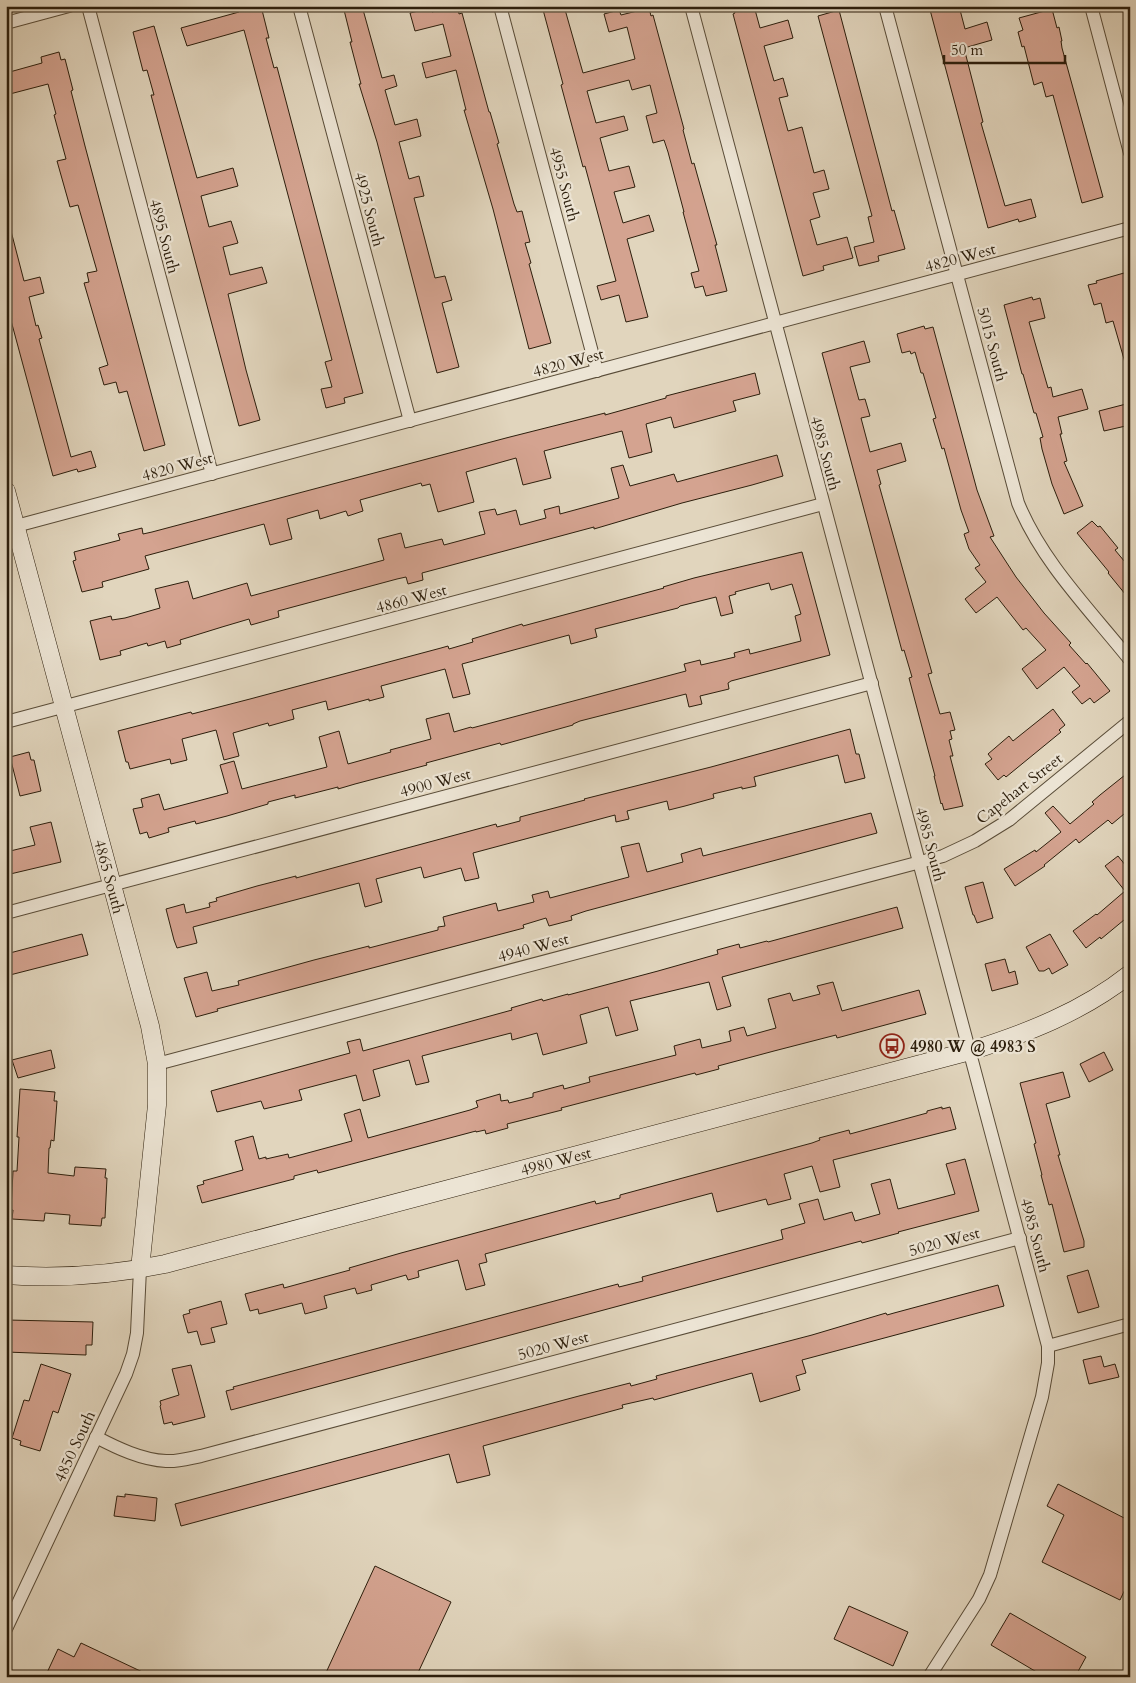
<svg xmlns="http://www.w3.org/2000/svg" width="1136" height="1683" font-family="Cardo,serif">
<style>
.building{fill:#d4a390;stroke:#2c1e0c}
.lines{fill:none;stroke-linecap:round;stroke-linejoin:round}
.street-casing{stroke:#594c38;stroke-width:14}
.secondary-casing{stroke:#2c1e0c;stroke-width:19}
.street{stroke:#ece4d4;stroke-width:12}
.secondary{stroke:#ece4d4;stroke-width:18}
.labels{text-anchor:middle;stroke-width:4.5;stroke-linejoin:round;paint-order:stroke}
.street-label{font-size:16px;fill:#2c1e0c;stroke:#ece4d4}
.poi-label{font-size:16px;font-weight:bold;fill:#2c1e0c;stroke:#ece4d4;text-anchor:start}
</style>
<rect width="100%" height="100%" fill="#e1d5bd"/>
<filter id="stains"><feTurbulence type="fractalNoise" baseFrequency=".004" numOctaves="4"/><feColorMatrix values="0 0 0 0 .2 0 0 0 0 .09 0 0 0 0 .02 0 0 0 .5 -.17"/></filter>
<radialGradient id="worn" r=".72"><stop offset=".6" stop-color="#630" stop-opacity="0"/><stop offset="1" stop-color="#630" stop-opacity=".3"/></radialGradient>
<!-- building -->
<g class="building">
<polygon points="243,6 261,6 269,38 266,38 274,68 277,67 363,393 344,398 345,403 326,408 321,389 332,387 325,362 332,360 244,30 187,46 181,28 239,12 238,10 243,9"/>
<polygon points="343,6 362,6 382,78 394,75 397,86 385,90 395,125 417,119 421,136 399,142 409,179 419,176 424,196 414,198 435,278 445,276 452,300 442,303 459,367 437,373 377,142 359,84 361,84 350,42 352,42"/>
<polygon points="454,6 458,6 459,14 462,13 489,112 490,112 499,143 497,144 514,204 517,212 522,211 530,242 525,243 531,263 529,264 551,343 529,349 493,209 464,110 466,110 456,70 426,78 422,63 451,56 443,24 415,31 410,13 431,8 432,12"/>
<polygon points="542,6 564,6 583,73 635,59 627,27 609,32 604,14 619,10 621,15 649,8 651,16 653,15 684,129 683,130 692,164 694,163 697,174 717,245 715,245 727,291 706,296 703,286 695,288 691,273 699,271 683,212 684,212 668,152 664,140 653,143 646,116 657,113 650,85 632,90 629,80 587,91 596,123 624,116 628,130 600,138 609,171 629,166 635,187 614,192 623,223 649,215 654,231 627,239 648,317 626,322 619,295 601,300 597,286 616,281 585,166 583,167 561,85 563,84"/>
<polygon points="733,6 754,6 760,28 788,20 793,38 764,46 774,81 783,78 788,96 779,98 788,131 802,127 814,173 824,170 829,189 813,193 820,217 810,220 817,245 847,237 853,258 823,266 824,270 803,276 733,14 735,13"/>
<polygon points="929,6 959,6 965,29 987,22 992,40 964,48 983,122 981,123 1005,206 1031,199 1036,217 1019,222 1018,219 988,228"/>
<polygon points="1052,9 1057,28 1059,27 1062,41 1061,41 1062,48 1103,197 1082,203 1053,95 1046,97 1042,82 1034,85 1024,46 1022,47 1018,32 1023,30 1019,18"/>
<polygon points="839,10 892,211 894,210 905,249 878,256 879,261 859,266 854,247 874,242 868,217 872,216 818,16"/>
<polygon points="154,26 197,178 233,168 238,186 201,196 209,227 231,221 238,243 223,247 230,275 262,267 267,283 228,294 246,370 260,420 239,426 151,95 154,95 147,70 143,71 133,32"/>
<polygon points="59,52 61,60 65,59 73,90 71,91 85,146 165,445 144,451 127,391 119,393 116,382 104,385 99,368 108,365 84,283 89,282 87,273 97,271 78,205 70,207 57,161 66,159 54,115 56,114 48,84 6,95 6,73 42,63 41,57"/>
<polygon points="11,231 24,281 40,277 44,293 29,297 36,326 38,325 42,338 39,339 71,457 91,451 96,467 78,472 77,469 53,476 6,302 6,232"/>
<polygon points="1124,273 1130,294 1130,366 1126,366 1113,321 1106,323 1101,303 1094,305 1088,285 1097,283 1096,281"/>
<polygon points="1032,297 1033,300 1040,298 1045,318 1029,322 1048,388 1051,387 1053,397 1082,389 1088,409 1058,417 1062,434 1060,434 1067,461 1064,462 1083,506 1064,514 1052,484 1042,449 1040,438 1043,437 1036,413 1034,413 1023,374 1022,374 1004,305"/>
<polygon points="924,326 925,329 933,327 977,490 994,536 990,537 1016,577 1044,613 1071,643 1069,645 1086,664 1087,663 1110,691 1094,703 1090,698 1082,704 1072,692 1080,686 1064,667 1037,689 1022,669 1046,650 1026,628 1023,630 997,597 976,613 965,599 986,582 975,568 980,565 969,549 964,534 969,532 961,510 944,448 942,449 933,419 936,418 923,373 921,373 915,352 911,354 910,351 902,353 897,334"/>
<polygon points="864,341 870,362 850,367 859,400 865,399 870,416 861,418 870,452 901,443 906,461 877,470 881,484 879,485 926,652 932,673 928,674 940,714 950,712 955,730 950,731 952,739 949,740 953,756 950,756 963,806 944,810 942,803 941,804 934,776 935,776 909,678 912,677 904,650 902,651 822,353"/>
<polygon points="755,373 760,394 733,401 736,411 674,428 671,417 646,424 652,452 629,458 622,431 544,451 551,478 523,485 516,458 466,472 474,502 438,512 430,484 422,486 421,483 360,500 363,511 348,516 346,511 320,519 318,510 287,519 292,539 270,545 264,524 145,556 149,569 102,582 103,587 82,592 73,561 76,560 74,552 120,540 118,534 142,528 143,534 152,532 506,438 605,413 605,415 666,398 666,396"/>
<polygon points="1130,403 1130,425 1104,431 1099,411"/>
<polygon points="777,455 783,476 752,485 682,503 594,529 594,527 553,538 422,573 423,580 408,584 406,577 397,579 278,611 279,617 251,625 249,619 222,627 180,640 181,644 167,648 165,641 148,646 147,643 120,651 121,655 100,660 98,652 90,621 111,616 112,620 125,618 160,608 155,589 188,581 193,599 247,583 251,596 384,560 378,539 401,533 405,548 442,539 444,545 485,534 479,512 495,509 497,515 516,510 520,525 546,518 544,510 559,506 560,514 619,498 611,468 623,465 630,486 674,474 677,482"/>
<polygon points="1092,521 1098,527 1100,526 1118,548 1115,550 1130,568 1130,600 1108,573 1109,572 1077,533"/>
<polygon points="802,552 830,655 731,681 728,683 729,689 700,696 702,704 689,707 686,694 580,721 573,724 573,725 501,745 500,743 426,763 427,765 355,784 338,789 338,787 295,798 295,795 268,802 268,804 227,816 196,824 195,821 168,828 169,832 149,838 147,832 140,834 133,809 143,807 141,799 159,794 164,810 228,793 220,765 234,761 242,789 327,767 319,737 339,731 348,764 391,752 390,750 431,739 426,719 449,713 454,732 471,727 472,728 686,671 684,664 700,660 701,665 735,657 734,653 749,649 750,654 801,641 795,616 801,614 792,584 771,590 769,583 735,592 736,594 729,596 733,613 721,616 716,597 680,606 678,608 595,629 597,637 571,644 569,635 462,664 470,694 453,698 445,669 381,686 384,697 369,701 369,699 328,710 326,701 292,710 294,719 269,726 268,723 233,733 239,756 224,760 216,730 182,739 187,760 171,764 170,759 130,769 128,762 126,762 118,731 191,712 192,714 250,699 441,648 448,646 449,649 473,642 472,639 522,624 523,626 664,588 663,587 694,578"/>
<polygon points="1053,709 1065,725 1059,730 1061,732 1006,777 1004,775 998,780 985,764 992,759 988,754 1009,736 1013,741"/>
<polygon points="850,729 856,754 859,754 865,778 845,783 838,755 754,777 756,786 742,789 742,787 713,794 714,798 685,806 669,810 667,801 627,811 629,819 616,822 615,815 473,853 479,878 465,881 461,868 424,878 421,867 376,879 382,902 365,907 359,883 193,927 197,943 177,948 174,940 166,909 184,904 186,913 210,907 209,903 217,901 216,898 257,886 296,876 296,878 496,824 497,827 520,821 520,817 585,800 584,799 711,767"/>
<polygon points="29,752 31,760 34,760 41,791 20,796 10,757"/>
<polygon points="1130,771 1130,809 1112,824 1108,820 1079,843 1076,839 1044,865 1045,866 1015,886 1004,869 1035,850 1036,852 1061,832 1045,813 1053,806 1070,824 1094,804 1092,802 1100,795"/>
<polygon points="871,813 877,833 586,911 571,916 572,920 549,926 546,918 523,925 524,928 217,1009 218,1011 196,1017 184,978 207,972 212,991 239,985 238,981 314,960 369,946 369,948 438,930 438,927 445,926 443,917 496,903 498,911 534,902 532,895 548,891 550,898 629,877 621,847 639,843 647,872 683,862 681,854 701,848 703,856"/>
<polygon points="51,822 61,862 6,875 6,852 35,845 30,827"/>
<polygon points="1118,856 1130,871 1130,915 1101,939 1100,937 1086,948 1073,931 1096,914 1097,915 1125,891 1105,866"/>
<polygon points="983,882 993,918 977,923 974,915 973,915 965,887"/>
<polygon points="897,907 903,928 722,977 731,1006 717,1010 709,982 630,1001 638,1030 616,1036 608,1007 580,1015 587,1043 543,1055 537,1033 512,1040 511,1033 422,1056 429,1082 416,1085 409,1060 373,1070 380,1096 363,1101 356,1075 299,1090 302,1100 264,1109 261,1101 217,1112 211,1091 350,1053 347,1042 360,1039 363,1051 512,1010 511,1008 542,999 543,1001 568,994 568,995 658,971 718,954 717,950 739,944 740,948 767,941 768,942"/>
<polygon points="82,934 88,955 6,976 6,954"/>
<polygon points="1050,934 1068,965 1052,974 1049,968 1044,971 1039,971 1026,947"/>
<polygon points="1005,959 1009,973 1015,971 1018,984 992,991 985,964"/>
<polygon points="833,982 842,1011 919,990 926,1014 837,1038 836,1035 774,1051 718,1066 719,1069 696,1075 695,1073 687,1075 561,1108 562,1110 507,1124 508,1128 486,1134 485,1130 476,1132 476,1131 318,1173 317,1170 294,1176 294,1179 202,1203 197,1186 204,1184 203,1181 243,1170 235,1141 253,1136 259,1159 266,1157 266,1159 288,1154 289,1158 352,1141 344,1114 360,1109 368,1138 470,1110 478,1107 476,1101 500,1094 501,1101 508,1100 509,1103 533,1097 533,1093 563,1085 564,1089 590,1082 589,1077 676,1055 674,1046 700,1039 702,1048 731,1041 729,1031 744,1027 747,1036 776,1028 768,999 790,993 793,1001 820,994 817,986"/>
<polygon points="51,1050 55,1068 18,1078 12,1060"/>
<polygon points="1104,1052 1113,1070 1089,1082 1080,1064"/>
<polygon points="1063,1072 1070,1097 1046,1104 1060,1155 1058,1155 1084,1241 1084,1247 1064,1252 1052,1204 1049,1205 1041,1175 1042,1175 1034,1144 1036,1143 1020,1083"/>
<polygon points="20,1089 55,1092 54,1101 57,1101 54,1141 51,1140 50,1148 49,1148 48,1173 74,1176 75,1167 106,1169 105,1178 107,1178 105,1218 102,1218 101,1226 69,1224 70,1215 45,1213 44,1221 12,1219 13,1210 11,1210 13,1171 17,1171 19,1137 17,1137"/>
<polygon points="942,1107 942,1109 950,1107 956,1129 833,1160 840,1187 820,1192 812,1166 784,1174 791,1199 768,1205 766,1199 717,1212 712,1193 485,1254 487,1262 479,1264 485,1285 466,1290 458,1260 418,1271 419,1277 408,1280 406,1275 371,1285 372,1290 357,1294 355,1288 324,1296 327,1308 305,1314 302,1303 259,1314 258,1309 250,1311 245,1294 283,1284 284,1288 350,1270 349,1268 401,1253 595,1201 596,1204 620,1198 620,1195 812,1143 820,1140 819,1138 849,1130 850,1134 927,1113 927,1111"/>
<polygon points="965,1159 979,1211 898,1232 899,1233 862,1243 861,1241 231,1410 226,1391 234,1389 233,1387 618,1284 619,1287 643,1281 642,1277 783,1239 781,1230 805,1223 799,1204 818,1199 824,1220 852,1212 855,1221 880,1214 871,1184 890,1179 898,1209 955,1194 946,1164"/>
<polygon points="1088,1270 1099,1307 1078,1313 1067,1276"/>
<polygon points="998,1285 1004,1306 802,1360 806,1373 796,1376 800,1390 760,1402 752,1373 654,1400 653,1398 622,1405 623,1408 483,1446 490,1475 457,1483 449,1454 181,1526 175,1504 579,1396 630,1383 631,1386 657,1379 656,1376 812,1335 886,1313 887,1315 894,1313"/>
<polygon points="221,1301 227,1324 211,1328 215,1342 201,1345 197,1331 188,1333 183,1315 190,1313 189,1310"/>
<polygon points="8,1320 93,1322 92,1345 86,1345 86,1355 6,1352"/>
<polygon points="1101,1356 1104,1367 1115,1364 1119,1377 1089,1384 1083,1360"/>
<polygon points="41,1364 71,1374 58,1413 53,1411 40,1451 20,1445 21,1441 12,1438 24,1400 29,1401"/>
<polygon points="191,1365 205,1417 173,1425 172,1422 164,1424 160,1406 161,1405 160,1401 179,1395 172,1369"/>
<polygon points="1058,1484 1130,1521 1130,1579 1120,1600 1042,1562 1064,1515 1047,1506"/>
<polygon points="125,1494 157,1498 155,1521 114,1516 117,1496 125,1497"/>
<polygon points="375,1566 451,1602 416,1677 324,1677"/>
<polygon points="849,1606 908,1632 893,1666 834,1639"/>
<polygon points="1010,1613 1086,1657 1075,1677 1045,1677 991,1645"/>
<polygon points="81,1643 153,1677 45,1677 58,1649 74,1657"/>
</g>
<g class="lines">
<!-- street casing -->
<g class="street-casing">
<g id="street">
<polyline points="88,6 212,474"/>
<polyline points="299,6 410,421"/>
<polyline points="500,6 597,371"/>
<polyline points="691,6 1048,1346 1048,1363 1042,1397 990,1575 979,1599 929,1677"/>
<path d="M885 6 1018 503C1042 562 1090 610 1130 660"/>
<polyline points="1091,6 1130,153"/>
<polyline points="6,23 69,6"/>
<polyline points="16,526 1130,228"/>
<polyline points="6,722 823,504"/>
<polyline points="6,913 872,683"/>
<polyline points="157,1064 943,856 975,841 1009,820 1130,721"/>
<polyline points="1048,1346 1130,1324"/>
<path d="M96 1437C117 1448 142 1460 166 1461 178 1462 190 1458 201 1456L1020 1238"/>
<polyline points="6,1629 126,1374 133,1354 137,1333 140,1269"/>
</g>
</g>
<!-- secondary casing -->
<g class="secondary-casing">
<g id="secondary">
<path id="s1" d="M6 491 150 1026 157 1064V1105L140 1269"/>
<path id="s2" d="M6 1275C60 1279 112 1275 165 1264L970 1051C1027 1033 1082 1012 1130 974"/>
</g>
</g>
<!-- street -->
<use href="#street" class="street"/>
<!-- secondary -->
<use href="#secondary" class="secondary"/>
</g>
<!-- icons -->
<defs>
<g id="bus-ring" transform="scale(1.25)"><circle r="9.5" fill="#ece4d4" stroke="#8f2418" stroke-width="1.5"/><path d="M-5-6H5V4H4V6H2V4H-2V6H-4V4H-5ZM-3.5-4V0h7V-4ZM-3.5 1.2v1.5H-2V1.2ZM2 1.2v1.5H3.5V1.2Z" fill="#8f2418"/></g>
</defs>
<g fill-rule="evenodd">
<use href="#bus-ring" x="892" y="1046"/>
</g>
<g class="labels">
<!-- street labels -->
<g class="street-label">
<text transform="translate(565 184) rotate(75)" y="6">4955 South</text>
<text transform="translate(370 209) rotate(75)" y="6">4925 South</text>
<text transform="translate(165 236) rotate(75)" y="6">4895 South</text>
<text transform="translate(960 257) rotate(-15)" y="6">4820 West</text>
<text transform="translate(993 344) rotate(75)" y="6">5015 South</text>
<text transform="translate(568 362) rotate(-15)" y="6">4820 West</text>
<text transform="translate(826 453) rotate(75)" y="6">4985 South</text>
<text transform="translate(177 466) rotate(-15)" y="6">4820 West</text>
<text transform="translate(411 598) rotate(-15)" y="6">4860 West</text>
<text transform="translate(435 782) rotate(-15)" y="6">4900 West</text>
<text transform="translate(1019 788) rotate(-38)" y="6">Capehart Street</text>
<text transform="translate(931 844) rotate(75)" y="6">4985 South</text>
<text dy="6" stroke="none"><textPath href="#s1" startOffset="399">4865 South</textPath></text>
<text transform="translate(533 947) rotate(-15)" y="6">4940 West</text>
<text dy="6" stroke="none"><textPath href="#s2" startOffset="564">4980 West</textPath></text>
<text transform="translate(1036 1235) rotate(75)" y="6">4985 South</text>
<text transform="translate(944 1241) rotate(-15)" y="6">5020 West</text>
<text transform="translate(553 1345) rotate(-15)" y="6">5020 West</text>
<text transform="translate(74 1446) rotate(-65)" y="6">4850 South</text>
</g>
<!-- poi labels -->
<g class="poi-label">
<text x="910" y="1052">4980 W @ 4983 S</text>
</g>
</g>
<!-- margin -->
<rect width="1136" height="1683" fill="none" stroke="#e1d5bd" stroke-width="25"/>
<rect x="8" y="8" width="1121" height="1668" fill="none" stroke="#2c1e0c" stroke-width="2.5"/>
<rect x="12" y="12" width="1111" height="1658" fill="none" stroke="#2c1e0c"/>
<!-- scale -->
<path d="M944 55v8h121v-8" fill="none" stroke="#2c1e0c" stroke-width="2.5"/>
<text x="951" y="55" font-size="15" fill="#2c1e0c" stroke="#ece4d4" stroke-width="4" paint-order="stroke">50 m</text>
<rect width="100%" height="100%" filter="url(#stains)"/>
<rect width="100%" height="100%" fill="url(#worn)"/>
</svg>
